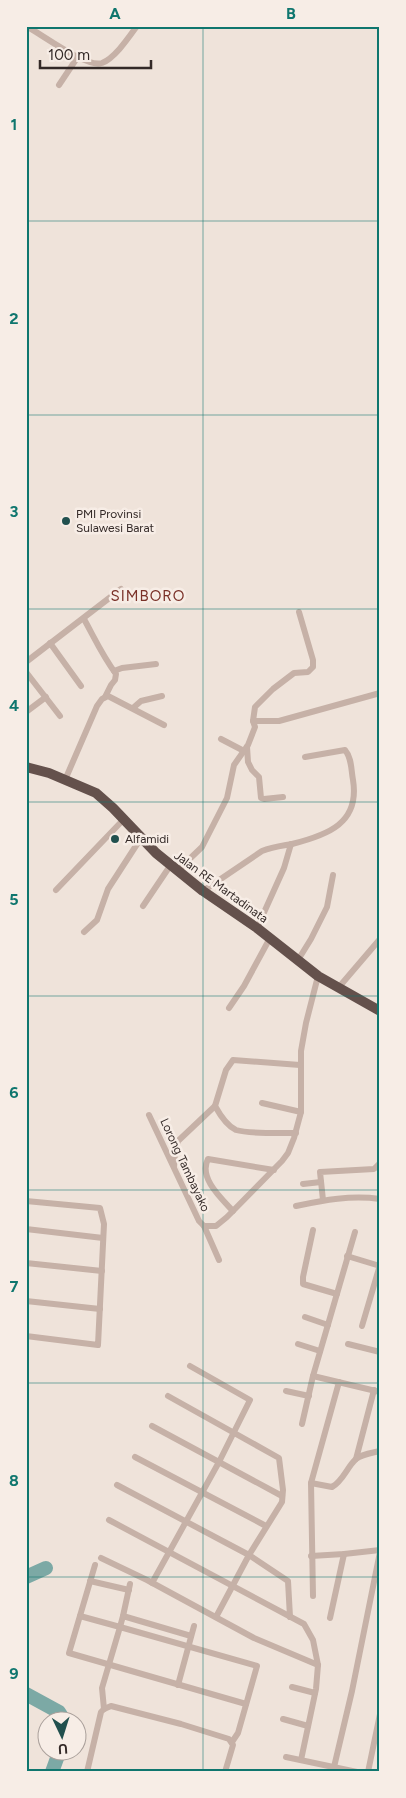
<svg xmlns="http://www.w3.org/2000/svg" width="406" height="1798" font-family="Figtree,sans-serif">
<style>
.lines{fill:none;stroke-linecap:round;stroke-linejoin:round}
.river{stroke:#7ca9a5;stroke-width:14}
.minor{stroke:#c6b1a7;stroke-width:6}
.trunk{stroke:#64514c;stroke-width:10}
.grid{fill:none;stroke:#0f766e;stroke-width:1;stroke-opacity:0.55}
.poi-dot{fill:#21504e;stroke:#f7ede6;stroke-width:2}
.labels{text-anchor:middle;stroke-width:5;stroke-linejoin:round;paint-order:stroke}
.poi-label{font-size:12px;fill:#332927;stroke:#f7ede6;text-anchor:start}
.street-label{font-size:12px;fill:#332927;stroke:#f7ede6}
.quarter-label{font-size:15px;letter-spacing:1px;fill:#7a3128;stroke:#f7ede6}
.neatline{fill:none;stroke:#0f766e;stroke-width:2}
.grid-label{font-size:16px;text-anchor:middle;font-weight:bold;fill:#0f766e}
</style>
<rect width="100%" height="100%" fill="#efe3da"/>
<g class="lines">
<!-- river -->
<g class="river">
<polyline points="26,1577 46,1568"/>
<polyline points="26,1694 59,1712 64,1720"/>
<polyline points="52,1772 60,1750"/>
</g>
<!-- minor -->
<g class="minor">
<path d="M26 26C43 35 86 68 102 63 115 58 129 37 137 26"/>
<polyline points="59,85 77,58"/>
<path d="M84 619C95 639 102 655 116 674L115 680 111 685 105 697"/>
<polyline points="50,643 81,686"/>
<polyline points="26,662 121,589"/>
<polyline points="114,671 122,668 156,664"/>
<polyline points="26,672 60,716"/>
<polyline points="133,708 141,701 162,696"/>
<polyline points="26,712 46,697"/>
<polyline points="253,721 255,707 273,689 294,673 308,672 313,667 313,660 299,612"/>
<polyline points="221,739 244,751"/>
<polyline points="247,747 248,762 252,770 259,777 261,798 264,799 283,797"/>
<polyline points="65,780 97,706 102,699 108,696 164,725"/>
<polyline points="177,871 202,847 227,798 234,765 248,745 255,727 253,721 279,721 380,693"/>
<polyline points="56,890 124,819"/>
<path d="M203 891 262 851C272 847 281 846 292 844 328 835 360 823 353 780 351 770 352 758 345 750L305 757"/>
<polyline points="143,906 170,866"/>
<polyline points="257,928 284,868 291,844"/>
<polyline points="84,932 97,920 108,889 141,838"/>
<polyline points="298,960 311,939 327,907 333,875"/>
<polyline points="339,987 380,939"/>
<polyline points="229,1008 244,986 270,938"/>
<polyline points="262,1103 301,1112"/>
<polyline points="149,1115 199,1221 204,1226 216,1226 227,1217 282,1161 288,1153 294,1138 301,1112 301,1051 306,1023 318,976"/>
<path d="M296 1133C281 1133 249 1134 236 1130 227 1126 220 1115 215 1106L226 1070 233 1060 300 1065"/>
<polyline points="174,1166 175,1151 178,1141 215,1106"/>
<polyline points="303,1184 321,1182"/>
<polyline points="323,1200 320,1172 374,1169 380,1163"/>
<polyline points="26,1201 100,1208 104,1224 98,1345 26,1336"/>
<path d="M296 1206C324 1200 351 1195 380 1199"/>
<path d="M233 1211C222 1199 198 1178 208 1159L274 1170"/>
<polyline points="204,1226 219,1260"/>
<polyline points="26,1229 103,1238"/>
<polyline points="313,1230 303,1277 303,1284 337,1294"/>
<polyline points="347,1256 380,1266"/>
<polyline points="26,1263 102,1271"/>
<polyline points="26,1301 100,1309"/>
<polyline points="305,1317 328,1325"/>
<polyline points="362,1326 380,1265"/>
<polyline points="298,1344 320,1351"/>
<polyline points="348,1344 380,1352"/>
<polyline points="313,1376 355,1232"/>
<polyline points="286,1391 309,1396"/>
<polyline points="168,1396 279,1458 283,1490 282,1502 249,1555 288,1581 290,1617"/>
<polyline points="302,1424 313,1376 380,1392"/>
<polyline points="152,1426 282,1496"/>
<polyline points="135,1457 266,1526"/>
<polyline points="356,1459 374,1390"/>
<path d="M311 1483 332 1487C343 1481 347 1467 356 1459 362 1454 372 1453 380 1451"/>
<polyline points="117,1485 249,1555 216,1617"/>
<polyline points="109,1520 304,1624 313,1640 318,1665 316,1689 301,1760"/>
<polyline points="311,1556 344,1554 380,1550"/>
<polyline points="101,1558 147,1580 254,1638 318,1665"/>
<polyline points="95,1565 69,1653 246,1704"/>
<polyline points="90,1581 129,1590"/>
<polyline points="152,1583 219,1462 250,1400 190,1366"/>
<polyline points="313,1596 311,1483 339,1382"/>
<polyline points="80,1616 120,1627 123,1616 191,1636"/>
<polyline points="123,1616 130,1584"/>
<polyline points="330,1618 344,1554"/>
<polyline points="178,1685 194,1626"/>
<polyline points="292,1687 315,1693"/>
<polyline points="104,1709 102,1688 120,1627 257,1666 238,1733 232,1742"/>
<polyline points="283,1719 308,1726"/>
<polyline points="286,1757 357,1772"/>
<polyline points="334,1767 352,1691 380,1552"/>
<polyline points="87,1772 101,1712 104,1709 111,1706 181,1724 229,1739 233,1745 225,1772"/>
<polyline points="368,1772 380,1714"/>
</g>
<!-- trunk -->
<polyline class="trunk" points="26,767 49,773 96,793 113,808 156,853 203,891 257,928 318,976 380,1011"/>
</g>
<!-- grid -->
<path class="grid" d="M203 26V1772M26 221H380M26 415H380M26 609H380M26 802H380M26 996H380M26 1190H380M26 1383H380M26 1577H380"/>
<!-- markers -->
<g class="poi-dot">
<circle cx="66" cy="521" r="5"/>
<circle cx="115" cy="839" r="5"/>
</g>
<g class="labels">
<!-- poi labels -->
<g class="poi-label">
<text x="76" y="518">PMI Provinsi<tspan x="76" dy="14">Sulawesi Barat</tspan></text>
<text x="125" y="843">Alfamidi</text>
</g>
<!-- street labels -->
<g class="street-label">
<text transform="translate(221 887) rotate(36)" y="4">Jalan RE Martadinata</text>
<text transform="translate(185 1165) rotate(65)" y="4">Lorong Tambayako</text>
</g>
<!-- quarter labels -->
<g class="quarter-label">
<text x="148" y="601">SIMBORO</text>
</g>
</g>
<!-- border -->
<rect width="406" height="1798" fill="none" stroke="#f7ede6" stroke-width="55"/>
<!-- north arrow -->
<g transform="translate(62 1736) rotate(176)"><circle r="24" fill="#f7ede6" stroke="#a99f9a"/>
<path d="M0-4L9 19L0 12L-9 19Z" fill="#21504e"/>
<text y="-8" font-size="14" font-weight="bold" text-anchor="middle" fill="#332927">U</text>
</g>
<!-- scale -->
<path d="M40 60v8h111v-8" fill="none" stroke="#332927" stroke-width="2.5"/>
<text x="48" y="60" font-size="15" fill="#332927" stroke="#f7ede6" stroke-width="4" paint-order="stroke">100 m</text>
<rect x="28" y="28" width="350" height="1742" class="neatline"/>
<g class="grid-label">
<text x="115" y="19">A</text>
<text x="291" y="19">B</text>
<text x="14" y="130">1</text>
<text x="14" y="324">2</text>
<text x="14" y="517">3</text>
<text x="14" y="711">4</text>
<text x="14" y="905">5</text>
<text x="14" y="1098">6</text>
<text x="14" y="1292">7</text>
<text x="14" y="1486">8</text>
<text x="14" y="1679">9</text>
</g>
</svg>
